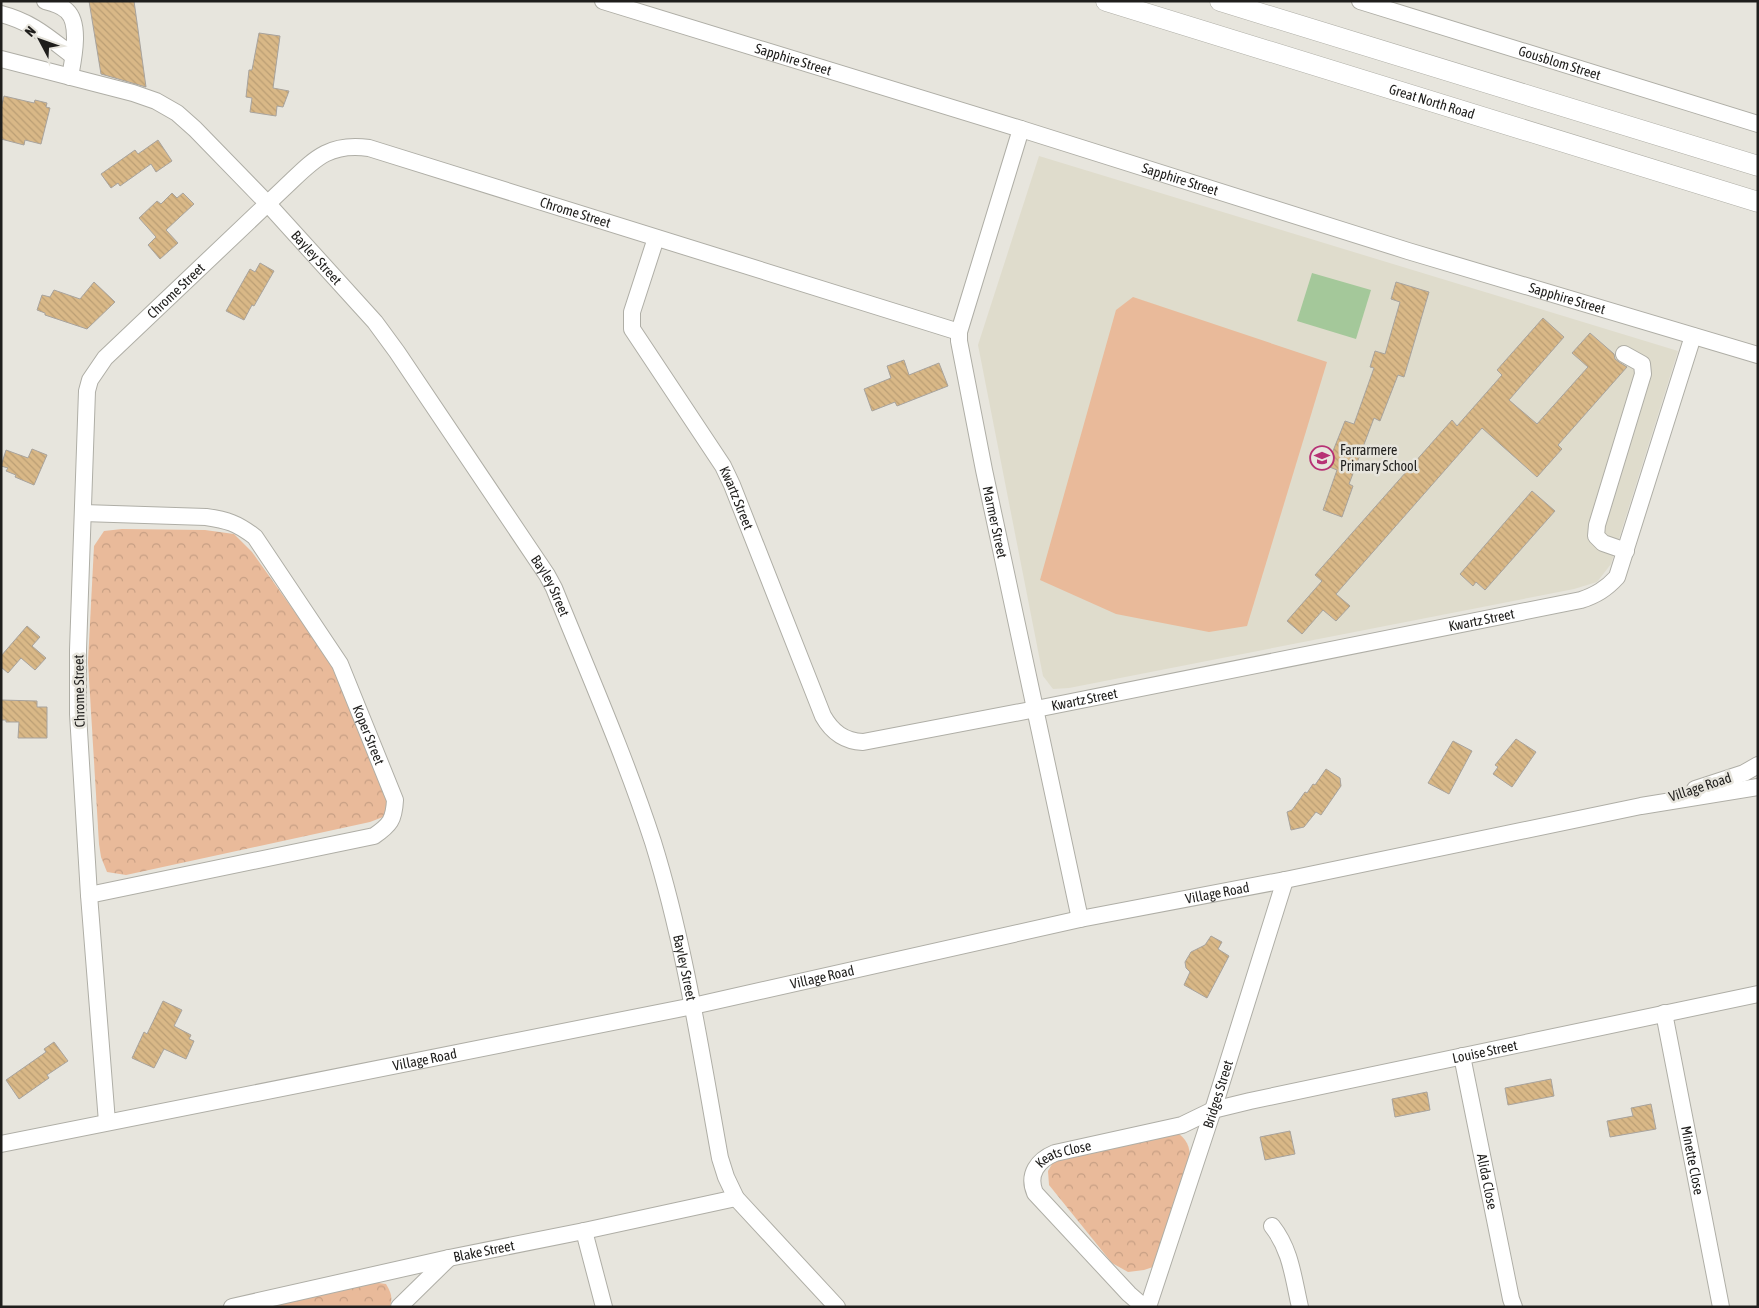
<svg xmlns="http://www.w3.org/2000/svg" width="1759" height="1308" font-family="'Asap Condensed',sans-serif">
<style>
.built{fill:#dfdccc}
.green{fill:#e9ba9a}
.park{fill:url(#park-crowns)}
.water{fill:#a4c89a}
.building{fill:url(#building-back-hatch);stroke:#a8a39d}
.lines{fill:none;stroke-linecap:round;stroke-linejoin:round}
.minor-casing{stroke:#afaea6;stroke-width:18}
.major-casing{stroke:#afaea6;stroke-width:21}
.minor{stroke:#fff;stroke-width:16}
.major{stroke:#fff;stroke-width:20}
.labels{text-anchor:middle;stroke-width:5;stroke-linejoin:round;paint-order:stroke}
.street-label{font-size:14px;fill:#1f1e1c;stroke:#e7e5dd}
.poi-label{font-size:14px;fill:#1f1e1c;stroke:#e7e5dd;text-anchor:start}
</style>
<defs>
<pattern id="park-crowns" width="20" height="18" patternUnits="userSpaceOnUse" patternTransform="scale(1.25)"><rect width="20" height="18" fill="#e9ba9a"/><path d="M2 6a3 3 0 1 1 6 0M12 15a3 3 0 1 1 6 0" fill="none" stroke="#c79f84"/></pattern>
<pattern id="building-back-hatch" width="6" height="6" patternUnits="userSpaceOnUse" patternTransform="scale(1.25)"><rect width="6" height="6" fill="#d9b887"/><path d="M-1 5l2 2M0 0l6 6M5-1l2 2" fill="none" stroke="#ba9e74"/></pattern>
</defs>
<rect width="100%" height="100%" fill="#e7e5dd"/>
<!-- built -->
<polygon class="built" points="1039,156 1678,351 1611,564 1597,582 1574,589 1069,688 1053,689 1043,676 978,345"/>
<!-- green -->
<polygon class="green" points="1133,297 1327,362 1247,626 1209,632 1116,614 1040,580 1116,310"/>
<!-- park -->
<g class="park">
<polygon points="122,529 205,530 234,534 252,552 334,667 391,802 383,817 370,822 126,875 107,872 101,857 99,844 88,662 94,546 104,531"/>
<path d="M1171 1129C1184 1136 1189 1142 1190 1156L1153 1267 1144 1270 1128 1272 1112 1263 1049 1185 1048 1171 1055 1159Z"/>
<path d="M371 1282 386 1284C391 1292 393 1298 390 1307H252Z"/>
</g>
<!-- water -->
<polygon class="water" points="1312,273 1371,290 1356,339 1297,321"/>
<!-- building -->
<g class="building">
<polygon points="89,1 134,1 146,87 101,74"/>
<polygon points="259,33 280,36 273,88 289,91 283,107 277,106 276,116 250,112 252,98 246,97 249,70 252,70"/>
<polygon points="4,96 34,103 35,100 47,103 46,107 50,108 41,144 25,140 24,145 1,139 1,108"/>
<polygon points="158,140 172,161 156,172 151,164 120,186 118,183 111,188 101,174 135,150 138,154"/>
<polygon points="172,193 177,198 183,193 194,204 166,230 178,243 160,259 148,245 156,237 139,218 157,201 161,204"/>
<polygon points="260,263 274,271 254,306 252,305 244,320 226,311 250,269 255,272"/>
<polygon points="94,282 115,302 87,329 45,315 45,313 37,310 42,295 50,297 54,290 80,299"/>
<polygon points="1396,282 1429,292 1404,377 1398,375 1380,421 1374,418 1349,484 1353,486 1342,517 1323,510 1337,470 1327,466 1345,421 1354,424 1374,368 1370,367 1375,351 1385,354 1400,302 1391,299"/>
<polygon points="1543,318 1564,337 1509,400 1537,424 1588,367 1572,353 1590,333 1614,354 1615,359 1619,362 1627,367 1558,445 1562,449 1537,477 1482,428 1336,594 1350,606 1336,621 1323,610 1302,634 1287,621 1322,581 1315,575 1452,420 1457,426 1502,375 1497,370"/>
<polygon points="904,360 909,375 939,363 948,386 897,406 895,402 872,411 864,389 891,378 887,366"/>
<polygon points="32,449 47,455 34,485 15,477 16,475 6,471 8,468 1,466 6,450 28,458"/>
<polygon points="1532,491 1555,511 1485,590 1476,582 1473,586 1460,574"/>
<polygon points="27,626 40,637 32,646 46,658 35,670 21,658 8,673 1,667 1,656"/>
<polygon points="1,700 37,701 37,707 47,707 47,738 18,738 19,722 6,722 6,720 1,720"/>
<polygon points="1516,739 1536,752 1512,787 1493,774 1498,767 1495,765"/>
<polygon points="1453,741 1472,751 1449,794 1428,783"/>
<polygon points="1326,769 1340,778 1341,786 1321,815 1316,812 1304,827 1291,830 1287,812 1292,810 1305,792 1307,793 1313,784 1315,785"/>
<polygon points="1211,936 1222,942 1218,949 1229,956 1207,998 1184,985 1190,972 1186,968 1185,962 1191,952 1205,945"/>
<polygon points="163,1001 182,1010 174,1026 191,1035 189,1039 194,1041 186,1059 164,1049 154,1068 132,1058 144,1032 147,1034"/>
<polygon points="54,1042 68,1061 47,1075 49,1078 19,1099 6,1080 46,1052 44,1049"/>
<polygon points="1551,1079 1554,1096 1508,1105 1505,1088"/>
<polygon points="1427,1092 1430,1110 1395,1117 1392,1099"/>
<polygon points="1651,1104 1656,1129 1610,1137 1607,1121 1633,1116 1631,1108"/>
<polygon points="1290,1131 1295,1154 1265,1160 1260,1137"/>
</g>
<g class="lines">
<!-- minor casing -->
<g class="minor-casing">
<g id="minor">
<path d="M45 1C53 3 61 5 67 11 81 24 73 60 70 77"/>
<path id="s1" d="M603 1 1021 129 1408 251 1758 355"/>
<path id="s2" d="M1360 1 1758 124"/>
<path d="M1 14C32 22 48 37 73 56"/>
<path id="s3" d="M1 59 133 93 156 101 177 113 195 129 268 204 375 322 397 352 547 575 554 588C588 672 625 756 653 842 685 945 701 1053 720 1158L726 1177 736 1198 837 1307"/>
<path id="s4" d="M1021 129 959 332V341L984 470 1080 919"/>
<path id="s5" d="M656 238 632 312V329L723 466 732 485 823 716C832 732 844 741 863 742L1036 709 1581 600C1596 595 1606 589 1617 577L1693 336"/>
<polyline points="1624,354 1642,364 1643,374 1597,525 1596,536 1603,543 1626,551"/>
<path id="s6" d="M83 513 206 517C227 520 237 523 255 537L340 664 395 800C394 820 390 825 374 836L89 895"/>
<polyline points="1695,789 1744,773 1758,765"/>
<path id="s7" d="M1664 1013 1721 1307"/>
<path id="s8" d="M1462 1056 1511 1299 1514 1307"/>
<path id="s9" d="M107 1122 89 895 78 714V650L87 391 90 380 105 358 283 189C312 162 326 142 369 148L959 332"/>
<path id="s10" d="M1 1144 693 1006 1080 919 1285 880 1641 806 1758 787"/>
<path d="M1272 1226C1291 1250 1293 1277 1300 1307"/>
<polyline points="584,1231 604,1307"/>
<path id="s11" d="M232 1307 449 1258 584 1231 736 1198"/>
<polyline points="399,1307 449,1258"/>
<path id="s12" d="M1144 1307 1129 1294 1035 1193C1027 1174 1038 1160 1055 1153L1182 1125 1213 1110 1250 1101 1758 994"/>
<path id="s13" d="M1148 1307 1213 1110 1285 880"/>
</g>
</g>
<!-- major casing -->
<g class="major-casing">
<g id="major">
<path id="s14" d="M1106 1 1758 202"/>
<polyline points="1220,1 1758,166"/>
</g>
</g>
<!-- minor -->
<use href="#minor" class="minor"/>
<!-- major -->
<use href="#major" class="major"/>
</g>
<!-- icons -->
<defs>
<g id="school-ring" transform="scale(1.25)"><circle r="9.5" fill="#e7e5dd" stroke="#b73275" stroke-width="1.5"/><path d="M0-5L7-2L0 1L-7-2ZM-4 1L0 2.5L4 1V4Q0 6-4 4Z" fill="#b73275"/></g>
</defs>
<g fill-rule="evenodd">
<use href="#school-ring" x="1322" y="458"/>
</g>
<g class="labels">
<!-- street labels -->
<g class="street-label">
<text dy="5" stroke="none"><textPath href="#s1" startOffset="199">Sapphire Street</textPath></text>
<text dy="5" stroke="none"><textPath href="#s2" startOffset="209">Gousblom Street</textPath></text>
<text dy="5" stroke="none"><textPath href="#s14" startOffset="341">Great North Road</textPath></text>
<text dy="5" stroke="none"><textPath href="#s1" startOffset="604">Sapphire Street</textPath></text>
<text dy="5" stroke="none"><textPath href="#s9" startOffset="1332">Chrome Street</textPath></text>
<text dy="5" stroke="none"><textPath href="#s3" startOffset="386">Bayley Street</textPath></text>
<text dy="5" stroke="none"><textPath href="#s9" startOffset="868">Chrome Street</textPath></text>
<text dy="5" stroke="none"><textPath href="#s1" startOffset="1009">Sapphire Street</textPath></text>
<text dy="5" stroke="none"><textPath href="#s5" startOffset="294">Kwartz Street</textPath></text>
<text dy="5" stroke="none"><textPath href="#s4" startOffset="406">Marmer Street</textPath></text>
<text dy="5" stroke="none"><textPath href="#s3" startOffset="790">Bayley Street</textPath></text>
<text dy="5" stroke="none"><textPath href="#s5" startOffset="1209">Kwartz Street</textPath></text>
<text transform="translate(79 691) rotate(-91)" y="5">Chrome Street</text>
<text dy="5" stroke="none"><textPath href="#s5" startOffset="804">Kwartz Street</textPath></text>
<text dy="5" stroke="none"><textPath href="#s6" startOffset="406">Koper Street</textPath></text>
<text transform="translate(1700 787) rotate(-18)" y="5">Village Road</text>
<text dy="5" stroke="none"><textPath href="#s10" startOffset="1242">Village Road</textPath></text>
<text dy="5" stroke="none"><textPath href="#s3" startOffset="1196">Bayley Street</textPath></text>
<text dy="5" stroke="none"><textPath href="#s10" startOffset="838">Village Road</textPath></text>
<text dy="5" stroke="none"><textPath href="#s12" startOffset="651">Louise Street</textPath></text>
<text dy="5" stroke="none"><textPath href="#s10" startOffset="432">Village Road</textPath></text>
<text dy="5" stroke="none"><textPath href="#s13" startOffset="224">Bridges Street</textPath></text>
<text dy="5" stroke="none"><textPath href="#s12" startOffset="216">Keats Close</textPath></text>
<text dy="5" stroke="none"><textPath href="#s7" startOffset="150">Minette Close</textPath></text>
<text dy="5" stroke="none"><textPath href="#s8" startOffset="128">Alida Close</textPath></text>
<text dy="5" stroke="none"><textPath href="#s11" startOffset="258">Blake Street</textPath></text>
</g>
<!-- poi labels -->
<g class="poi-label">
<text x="1340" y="455">Farrarmere<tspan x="1340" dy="16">Primary School</tspan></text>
</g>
</g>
<!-- border -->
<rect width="1759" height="1308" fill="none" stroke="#1f1e1c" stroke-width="5"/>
<!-- north arrow -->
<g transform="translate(40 40) rotate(311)" stroke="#e7e5dd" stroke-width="4" paint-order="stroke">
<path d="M0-4L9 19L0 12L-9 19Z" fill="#1f1e1c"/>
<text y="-8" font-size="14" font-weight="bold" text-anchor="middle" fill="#1f1e1c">N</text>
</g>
</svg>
